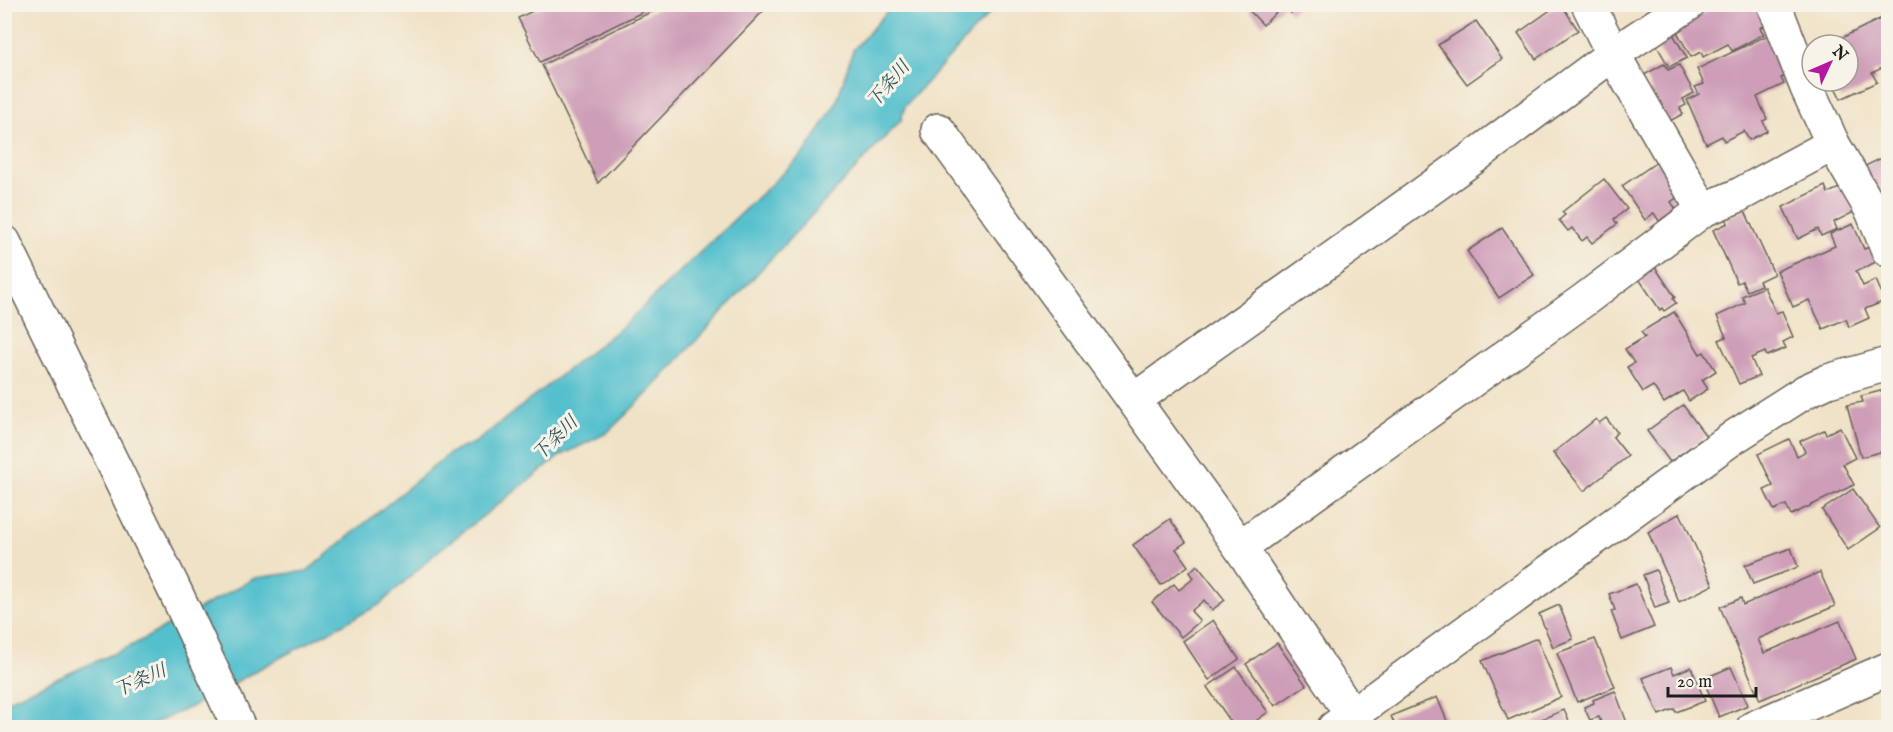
<svg xmlns="http://www.w3.org/2000/svg" width="1893" height="732" font-family="'IM FELL English','Noto Serif JP',serif">
<style>
.water{fill:#54c0cd;stroke:#386e74;stroke-width:1.5}
.building{fill:#ce9db7}
.lines{fill:none;stroke-linecap:round;stroke-linejoin:round}
.minor-casing{stroke:#666158;stroke-width:36}
.tertiary-casing{stroke:#666158;stroke-width:36}
.minor{stroke:#fff;stroke-width:33}
.tertiary{stroke:#fff;stroke-width:33}
.labels{text-anchor:middle;stroke-width:6;stroke-linejoin:round;paint-order:stroke}
.water-label{font-size:18px;font-style:italic;fill:#30555a;stroke:#f7f3e8}
</style>
<rect width="100%" height="100%" fill="#f7f3e8"/>
<filter id="ink" filterUnits="userSpaceOnUse"><feTurbulence type="fractalNoise" baseFrequency=".0167" numOctaves="2"/><feDisplacementMap in="SourceGraphic" scale="12" xChannelSelector="R" yChannelSelector="G"/><feConvolveMatrix kernelMatrix="1 2 1 2 8 2 1 2 1" color-interpolation-filters="sRGB"/></filter>
<filter id="wash" filterUnits="userSpaceOnUse"><feTurbulence type="fractalNoise" baseFrequency=".008" numOctaves="4" result="noise"/><feDisplacementMap in="SourceGraphic" scale="24" xChannelSelector="R" yChannelSelector="G"/><feGaussianBlur stdDeviation="1.35" result="paint"/><feColorMatrix in="noise" values="0 0 0 0 0 0 0 0 0 0 0 0 0 0 0 0 0 1.4 0 .05"/><feComposite in="paint" operator="in"/></filter>
<g filter="url(#wash)">
<rect width="100%" height="100%" fill="#f0e2c6"/>
<!-- water -->
<polygon class="water" points="893,5 997,5 905,106 901,120 766,264 651,390 607,433 560,456 437,552 379,605 259,669 195,705 146,727 5,727 4,702 131,646 255,578 307,571 450,453 476,442 623,326 806,151 836,104 853,50"/>
<g id="blocks">
<!-- building -->
<g class="building">
<polygon points="547,4 659,4 540,62 518,18"/>
<polygon points="667,4 761,4 764,10 598,183 542,65"/>
<polygon points="1247,4 1299,4 1291,13 1284,5 1263,25 1245,6"/>
<polygon points="1559,4 1561,4 1578,30 1536,59 1518,33"/>
<polygon points="1718,5 1757,5 1768,24 1760,28 1764,34 1732,51 1728,44 1703,57 1701,52 1691,57 1675,28"/>
<polygon points="1886,16 1888,20 1888,65 1872,73 1877,82 1841,99 1832,81 1848,81 1848,45 1827,45"/>
<polygon points="1476,21 1502,59 1467,84 1438,45"/>
<polygon points="1673,34 1687,58 1669,67 1656,44"/>
<polygon points="1770,34 1789,75 1781,78 1784,84 1757,97 1767,119 1763,121 1767,131 1749,140 1744,131 1724,141 1722,136 1706,144 1687,100 1699,94 1695,87 1704,84 1697,69"/>
<polygon points="1664,64 1668,70 1679,65 1694,93 1683,99 1686,105 1680,108 1683,114 1668,122 1644,75"/>
<polygon points="1886,156 1888,162 1888,185 1873,192 1861,168"/>
<polygon points="1660,160 1683,193 1671,202 1676,209 1659,221 1654,213 1645,220 1622,186"/>
<polygon points="1604,179 1627,209 1614,219 1617,224 1592,243 1587,237 1582,241 1572,228 1568,231 1559,220 1565,215 1562,212"/>
<polygon points="1825,186 1828,193 1842,187 1854,212 1834,222 1837,229 1821,236 1818,229 1798,239 1783,207"/>
<polygon points="1744,209 1774,274 1759,281 1761,285 1747,291 1742,281 1737,283 1713,230 1728,223 1726,218"/>
<polygon points="1853,224 1864,249 1870,247 1876,262 1856,271 1863,286 1876,280 1885,301 1865,309 1869,318 1849,327 1846,319 1823,329 1809,300 1793,307 1777,271 1835,246 1830,234"/>
<polygon points="1502,228 1534,275 1499,298 1467,251"/>
<polygon points="1653,264 1675,297 1673,299 1676,303 1664,311 1662,308 1660,310 1637,276"/>
<polygon points="1764,287 1776,313 1782,311 1793,337 1783,342 1786,348 1767,356 1765,352 1751,358 1759,376 1739,384 1719,340 1726,337 1717,316 1745,303 1742,296"/>
<polygon points="1674,312 1700,354 1704,352 1716,371 1702,380 1708,389 1689,401 1683,391 1664,403 1653,386 1643,392 1627,367 1634,363 1625,349 1645,337 1641,332"/>
<polygon points="1888,389 1888,450 1861,457 1847,405 1863,402 1861,396"/>
<polygon points="1683,405 1706,436 1670,462 1647,431"/>
<polygon points="1606,418 1617,432 1613,437 1628,456 1584,491 1553,453 1596,419 1599,423"/>
<polygon points="1840,427 1855,458 1843,464 1854,485 1791,515 1786,505 1774,510 1764,490 1773,486 1758,454 1789,439 1797,456 1805,452 1800,441 1824,430 1826,434"/>
<polygon points="1888,476 1888,491 1884,478"/>
<polygon points="1853,489 1880,528 1848,550 1822,510"/>
<polygon points="1680,513 1713,585 1679,602 1648,532"/>
<polygon points="1170,519 1186,542 1176,549 1188,566 1161,585 1133,545"/>
<polygon points="1791,548 1798,567 1753,584 1745,565"/>
<polygon points="1197,565 1225,600 1212,610 1204,600 1191,611 1200,621 1181,637 1152,602 1174,584 1179,590 1194,578 1190,572"/>
<polygon points="1656,570 1669,603 1655,608 1643,575"/>
<polygon points="1820,572 1835,606 1758,639 1764,653 1840,621 1856,659 1760,700 1720,607 1741,598 1743,605"/>
<polygon points="1636,584 1654,627 1622,640 1611,611 1615,610 1609,594"/>
<polygon points="1559,605 1573,639 1553,647 1539,614"/>
<polygon points="1213,620 1239,659 1209,680 1183,641"/>
<polygon points="1537,638 1561,697 1508,720 1482,661"/>
<polygon points="1595,639 1615,687 1577,702 1557,653"/>
<polygon points="1277,643 1306,685 1275,706 1246,664"/>
<polygon points="1236,667 1268,712 1246,728 1235,728 1207,687"/>
<polygon points="1671,667 1674,674 1691,667 1705,701 1676,712 1674,709 1659,715 1643,678"/>
<polygon points="1731,667 1748,705 1719,717 1703,679"/>
<polygon points="1615,691 1629,728 1603,728 1599,717 1590,720 1584,707 1594,703 1593,700"/>
<polygon points="1437,697 1450,728 1396,728 1391,716"/>
<polygon points="1564,710 1572,728 1522,728 1522,727"/>
</g>
</g>
</g>
<g filter="url(#ink)">
<use href="#blocks" fill-opacity="0" stroke="#666158" stroke-width="1.5"/>
<g class="lines">
<!-- minor casing -->
<g class="minor-casing">
<g id="minor">
<polyline points="1588,4 1613,54 1703,210"/>
<polyline points="1774,4 1807,88 1833,144 1872,211 1888,250"/>
<polyline points="938,130 1240,547 1352,715 1357,728"/>
<polyline points="4,242 176,593 239,728"/>
<polyline points="1134,400 1473,158 1613,54 1689,4"/>
<polyline points="1240,547 1584,300 1703,210 1737,196 1833,144"/>
<polyline points="1753,728 1888,669"/>
</g>
</g>
<!-- tertiary casing -->
<g class="tertiary-casing">
<polyline id="tertiary" points="1334,728 1734,437 1806,391 1828,381 1888,364"/>
</g>
<!-- minor -->
<use href="#minor" class="minor"/>
<!-- tertiary -->
<use href="#tertiary" class="tertiary"/>
</g>
</g>
<g class="labels">
<!-- water labels -->
<g class="water-label">
<text transform="translate(888 84) rotate(-50)" y="6">下条川</text>
<text transform="translate(555 438) rotate(-45)" y="6">下条川</text>
<text transform="translate(140 680) rotate(-24)" y="6">下条川</text>
</g>
</g>
<!-- margin -->
<rect width="1893" height="732" fill="none" stroke="#f7f3e8" stroke-width="24"/>
<!-- north arrow -->
<g transform="translate(1830 63) rotate(46)"><circle r="28" fill="#f7f3e8" stroke="#9f9d96" stroke-width="1.5"/>
<path d="M0-4.5L10 22L0 15L-10 22Z" fill="#b5179e"/>
<text y="-9" font-size="16" font-weight="bold" text-anchor="middle" fill="#1c1c1c">N</text>
</g>
<!-- scale -->
<path d="M1668 687v9h88v-9" fill="none" stroke="#1c1c1c" stroke-width="3"/>
<text x="1677" y="687" font-size="18" fill="#1c1c1c" stroke="#f7f3e8" stroke-width="4.5" paint-order="stroke">20 m</text>
</svg>
